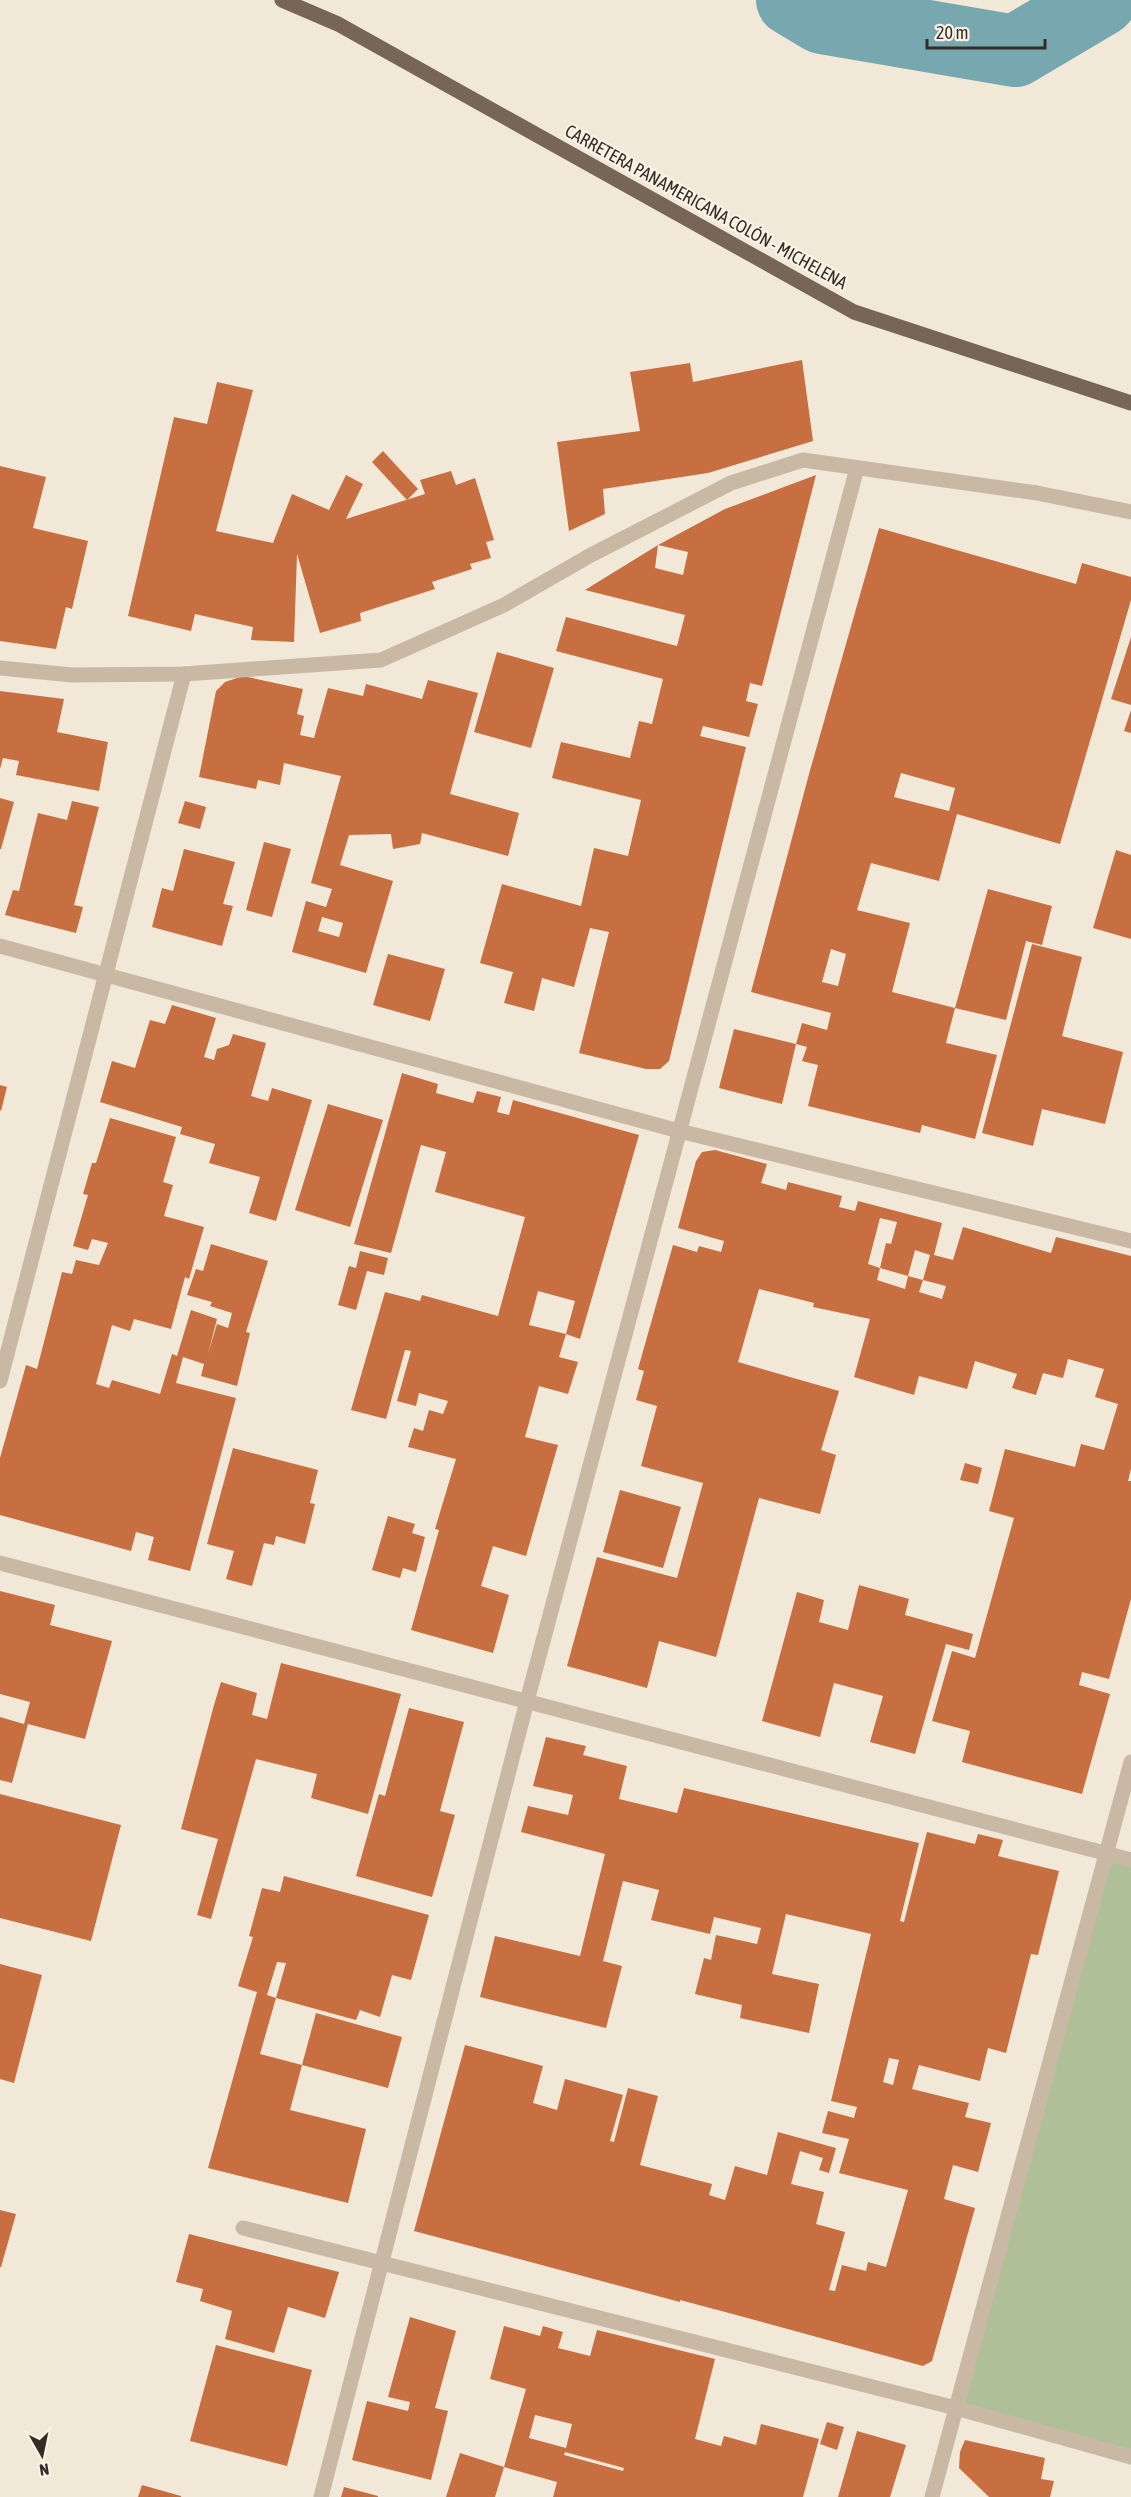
<svg xmlns="http://www.w3.org/2000/svg" width="1131" height="2497" font-family="'Asap Condensed',sans-serif">
<style>
.green{fill:#afc098}
.lines{fill:none;stroke-linecap:round;stroke-linejoin:round}
.river{stroke:#77a7af;stroke-width:72}
.building{fill:#c76f40;fill-rule:evenodd}
.street{stroke:#c9b9a4;stroke-width:15}
.primary{stroke:#776557;stroke-width:15}
.labels{text-anchor:middle;stroke-width:4.5;stroke-linejoin:round;paint-order:stroke}
.street-label{font-size:18px;fill:#352c26;stroke:#f9f2e5}
</style>
<rect width="100%" height="100%" fill="#f1e8d8"/>
<!-- green -->
<polygon class="green" points="1107,1855 1131,1860 1131,2457 956,2408"/>
<g class="lines">
<!-- river -->
<polyline class="river" points="792,0 822,18 1015,51 1101,0"/>
</g>
<!-- building -->
<g class="building">
<polygon points="802,360 813,441 708,473 603,489 605,514 569,531 557,442 640,431 630,372 690,363 693,382"/>
<polygon points="217,382 253,390 216,531 273,543 292,494 329,510 346,475 363,484 346,519 425,494 420,480 451,471 456,485 475,478 494,540 486,542 491,558 470,564 472,569 432,582 435,589 360,613 361,621 320,633 297,554 294,642 251,640 253,627 195,614 191,631 128,616 174,417 207,424"/>
<polygon points="383,451 418,489 407,500 372,462"/>
<polygon points="0,466 46,477 33,528 88,541 72,609 66,607 56,649 0,641"/>
<polygon points="816,475 762,686 750,683 746,701 758,704 749,737 703,726 700,736 746,747 669,1061 660,1069 646,1069 579,1053 609,932 590,928 574,987 542,978 534,1011 504,1003 513,972 480,963 502,884 581,906 594,848 628,856 641,800 552,778 561,742 630,758 639,721 652,724 663,679 556,651 566,617 677,646 685,615 585,590 658,545 655,568 683,575 688,552 658,545 725,509"/>
<path d="M879 528 1076 584 1082 563 1131 577V600L1060 844 957 814 939 881 871 863 857 910 910 923 892 992 955 1008 946 1043 997 1055 975 1139 922 1125 920 1133 808 1106 818 1065 802 1061 807 1047 796 1044 802 1023 827 1030 831 1013 751 992 809 774ZM901 773 955 788 949 811 894 797ZM831 949 846 954 838 986 822 982Z"/>
<polygon points="1131,637 1131,705 1111,699"/>
<polygon points="497,652 554,668 531,748 474,732"/>
<path d="M243 676 303 689 297 714 304 716 300 735 314 738 328 688 363 696 366 684 422 699 428 680 478 693 450 794 519 813 508 856 422 833 420 844 393 849 391 834 349 835 340 865 393 881 366 973 292 952 306 901 326 907 332 889 311 883 341 776 284 763 280 785 258 780 256 789 199 777 216 691 225 682ZM322 917 343 923 339 937 318 931Z"/>
<polygon points="0,691 64,699 57,732 108,742 99,791 16,775 19,761 3,758 0,769"/>
<polygon points="1131,710 1131,733 1124,731"/>
<polygon points="0,798 14,802 1,849 0,849"/>
<polygon points="72,801 99,807 74,905 83,907 76,933 5,915 13,890 19,891 38,813 67,820"/>
<polygon points="185,801 206,807 200,829 178,823"/>
<polygon points="264,842 291,849 272,917 246,910"/>
<polygon points="184,849 235,862 223,904 233,906 222,946 152,927 162,888 173,891"/>
<polygon points="1116,850 1131,855 1131,939 1093,928"/>
<polygon points="988,889 1052,906 1042,945 1026,941 1006,1020 955,1008"/>
<polygon points="1032,944 1082,957 1062,1036 1123,1052 1105,1124 1042,1109 1033,1146 982,1133"/>
<polygon points="388,954 445,969 430,1021 373,1005"/>
<polygon points="172,1005 216,1018 204,1057 214,1060 217,1049 229,1045 233,1034 266,1043 251,1096 268,1101 272,1088 312,1100 276,1221 249,1213 260,1177 209,1163 215,1144 180,1134 182,1127 100,1102 112,1061 135,1068 150,1020 165,1024"/>
<polygon points="734,1029 796,1044 782,1104 719,1088"/>
<polygon points="402,1073 438,1084 436,1093 473,1103 477,1091 501,1097 497,1112 509,1115 513,1100 639,1135 580,1339 566,1334 575,1301 538,1291 529,1325 566,1334 559,1357 578,1362 568,1394 539,1386 525,1437 558,1445 526,1556 493,1546 481,1586 509,1595 493,1653 411,1630 439,1530 435,1529 456,1459 408,1447 414,1428 423,1431 429,1410 443,1414 448,1401 419,1393 416,1406 397,1401 411,1351 405,1350 386,1419 351,1410 385,1292 420,1301 422,1295 498,1316 525,1217 435,1192 446,1152 421,1145 391,1253 354,1244"/>
<polygon points="0,1085 7,1087 1,1111 0,1110"/>
<polygon points="328,1104 383,1120 350,1227 295,1210"/>
<polygon points="110,1118 176,1137 163,1182 173,1185 164,1216 204,1227 189,1279 185,1277 171,1329 134,1319 130,1331 112,1325 96,1384 109,1388 112,1380 160,1394 172,1354 177,1356 191,1310 217,1319 208,1354 217,1324 228,1328 232,1313 210,1306 212,1302 187,1295 196,1269 203,1271 211,1244 268,1261 246,1332 250,1333 237,1386 201,1376 204,1364 183,1357 176,1383 236,1398 190,1571 148,1560 154,1537 136,1532 131,1551 0,1515 0,1458 26,1365 37,1369 62,1272 72,1274 76,1260 99,1265 108,1243 92,1239 88,1250 73,1246 88,1195 83,1194 92,1163 96,1163"/>
<path d="M715 1150 767 1164 761 1183 786 1190 788 1182 842 1196 839 1207 855 1211 858 1201 942 1223 934 1255 953 1260 963 1227 1051 1253 1056 1237 1131 1256V1469L1128 1481H1131V1599L1109 1679 1082 1672 1079 1685 1110 1694 1082 1794 962 1762 970 1731 932 1721 952 1651 975 1658 1014 1518 989 1511 1005 1449 1075 1467 1081 1444 1104 1450 1118 1404 1095 1397 1104 1369 1068 1359 1063 1378 1043 1373 1036 1395 1012 1388 1017 1374 975 1361 967 1389 919 1376 914 1395 854 1377 870 1319 813 1307 814 1303 759 1289 738 1362 839 1391 821 1450 836 1455 820 1514 759 1498 716 1657 659 1641 647 1688 567 1666 597 1557 677 1578 703 1483 641 1466 657 1406 636 1400 644 1371 638 1369 673 1245 697 1252 699 1246 721 1252 724 1241 678 1228 696 1161 702 1152ZM880 1218 897 1222 891 1244 886 1243 880 1268 868 1264ZM915 1250 930 1255 923 1280 946 1286 942 1299 919 1292 923 1280 908 1276ZM880 1268 908 1276 905 1289 877 1280Z"/>
<polygon points="360,1251 388,1258 384,1275 367,1271 356,1310 338,1305 349,1266 356,1268"/>
<polygon points="233,1448 318,1470 310,1503 315,1504 305,1544 276,1536 274,1545 264,1543 252,1586 226,1579 234,1551 207,1544"/>
<polygon points="965,1463 982,1468 978,1484 960,1480"/>
<polygon points="620,1490 681,1507 663,1568 603,1552"/>
<polygon points="388,1516 415,1524 412,1533 425,1537 416,1572 403,1568 400,1578 372,1570"/>
<polygon points="859,1585 909,1599 905,1615 973,1634 969,1650 946,1644 915,1754 870,1742 883,1696 834,1683 820,1737 762,1721 797,1592 824,1600 819,1622 848,1630"/>
<polygon points="0,1591 55,1605 50,1625 112,1641 85,1739 28,1724 12,1783 0,1780 0,1717 24,1724 30,1702 0,1694"/>
<polygon points="281,1663 401,1694 368,1814 311,1798 317,1774 256,1759 211,1919 197,1915 218,1839 181,1829 214,1705 221,1682 257,1693 252,1715 267,1719"/>
<polygon points="409,1708 464,1722 440,1811 455,1815 432,1897 356,1876 379,1794 385,1796"/>
<path d="M546 1737 586 1746 583 1755 627 1766 619 1799 677 1813 684 1788 919 1843 900 1921 904 1922 927 1832 975 1844 978 1834 1003 1840 998 1856 1059 1871 1038 1955 1031 1954 1006 2053 988 2048 980 2081 919 2065 912 2089 969 2103 965 2117 991 2123 978 2172 953 2165 944 2199 975 2208 932 2361 923 2366 729 2313 680 2300V2302L414 2231 465 2045 543 2066 533 2103 557 2110 565 2079 623 2095 610 2141 614 2142 628 2088 658 2096 640 2165 712 2184 709 2195 725 2200 735 2166 767 2175 778 2132 836 2148 829 2173 819 2170 823 2158 800 2151 791 2184 824 2192 816 2224 845 2232 829 2290 835 2291 842 2265 866 2271 868 2262 886 2267 908 2190 839 2173 849 2139 822 2133 828 2111 854 2118 857 2107 831 2101 871 1934 786 1914 772 1974 819 1984 809 2033 740 2018 742 2005 695 1994 704 1958 711 1960 716 1935 757 1944 761 1928 714 1917 710 1934 651 1920 659 1890 623 1881 603 1961 622 1966 606 2028 480 1997 495 1936 580 1956 605 1854 521 1832 528 1806 568 1815 573 1795 533 1786ZM889 2058 899 2060 893 2085 883 2082Z"/>
<polygon points="0,1794 121,1825 91,1941 0,1918"/>
<polygon points="284,1876 429,1915 411,1980 392,1975 380,2017 360,2010 356,2020 276,1998 286,1963 277,1962 267,1995 276,1998 260,2054 302,2065 290,2110 366,2129 348,2203 208,2168 257,1992 238,1986 253,1937 249,1936 262,1888 280,1892"/>
<polygon points="0,1964 42,1975 14,2083 0,2079"/>
<polygon points="316,2013 402,2037 388,2088 302,2065"/>
<polygon points="0,2210 16,2214 1,2267 0,2267"/>
<polygon points="189,2234 339,2272 325,2318 288,2307 274,2353 225,2339 232,2311 200,2301 203,2289 176,2282"/>
<polygon points="410,2317 456,2331 435,2408 448,2411 431,2480 352,2460 367,2401 408,2411 410,2402 388,2397"/>
<path d="M504 2326 540 2336 543 2326 563 2332 558 2348 590 2356 597 2330 715 2359 695 2439 721 2446 724 2436 756 2445 761 2424 819 2439 803 2497H553L557 2482 504 2467 526 2389 490 2379ZM535 2415 572 2424 566 2448 529 2438ZM565 2452 624 2468 623 2471 564 2455Z"/>
<polygon points="216,2345 312,2370 287,2466 190,2441"/>
<polygon points="827,2422 844,2427 837,2450 820,2444"/>
<polygon points="857,2431 906,2445 890,2497 838,2497"/>
<polygon points="965,2440 1045,2458 1041,2479 1054,2481 1050,2497 989,2497 959,2468 960,2452"/>
<polygon points="460,2453 504,2467 495,2497 446,2497"/>
<polygon points="142,2485 181,2496 181,2497 138,2497"/>
<polygon points="344,2487 378,2496 378,2497 341,2497"/>
</g>
<g class="lines">
<!-- street -->
<g class="street">
<polyline points="0,668 72,675 184,674 381,660 504,605 591,555 731,483 803,460 1037,493 1131,512"/>
<polyline points="0,946 679,1131 1131,1241"/>
<polyline points="0,1381 184,674"/>
<polyline points="0,1563 1131,1860"/>
<polyline points="243,2228 956,2408 1131,2457"/>
<polyline points="321,2497 527,1701 857,468"/>
<polyline points="932,2497 1131,1762"/>
</g>
<!-- primary -->
<polyline class="primary" points="282,0 338,24 854,312 1131,403"/>
</g>
<g class="labels">
<!-- street labels -->
<g class="street-label">
<text transform="translate(706 207) rotate(29)" y="6">CARRETERA PANAMERICANA COLÓN - MICHELENA</text>
</g>
</g>
<!-- north arrow -->
<g transform="translate(42 2455) rotate(171)" stroke="#f9f2e5" stroke-width="4.5" paint-order="stroke">
<path d="M0-4.5L10 22L0 15L-10 22Z" fill="#352c26"/>
<text y="-9" font-size="16" font-weight="bold" text-anchor="middle" fill="#352c26">N</text>
</g>
<!-- scale -->
<path d="M927 39v9h118v-9" fill="none" stroke="#352c26" stroke-width="3"/>
<text x="936" y="39" font-size="18" fill="#352c26" stroke="#f9f2e5" stroke-width="4.5" paint-order="stroke">20 m</text>
</svg>
